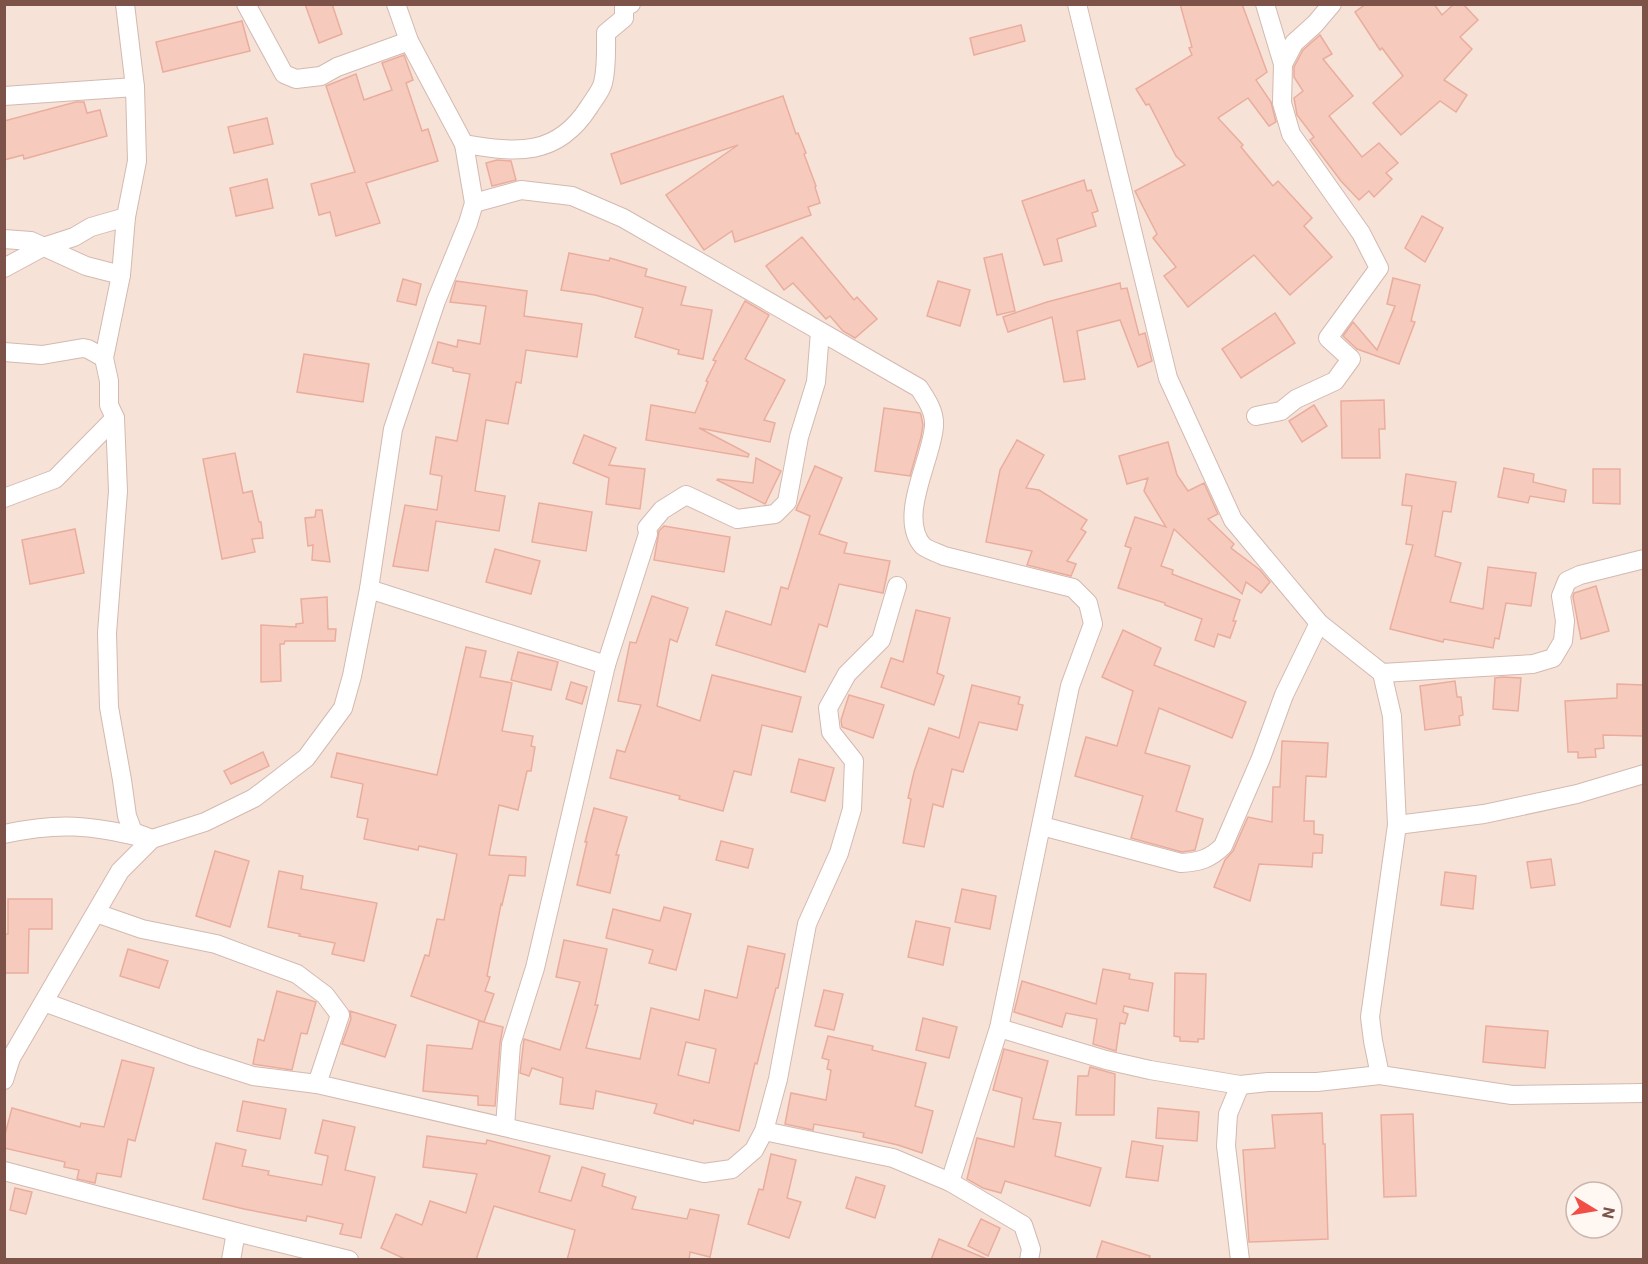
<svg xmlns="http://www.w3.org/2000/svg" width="1648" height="1264" font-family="Roboto,sans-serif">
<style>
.residential{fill:#f6e2d7;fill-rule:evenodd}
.building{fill:#f6cbbe;stroke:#eaad9d;stroke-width:1.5;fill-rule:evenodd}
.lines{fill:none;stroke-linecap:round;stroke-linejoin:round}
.minor-casing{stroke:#d4b9b0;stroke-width:20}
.minor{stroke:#fff;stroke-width:18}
</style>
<rect width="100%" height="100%" fill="#fef2e9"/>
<!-- residential -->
<path class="residential" d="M5 5H1643V1259L5 1260ZM1576 1192H1612V1228H1576Z"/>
<!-- building -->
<g class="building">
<polygon points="305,4 332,4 342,34 319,43"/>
<polygon points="1180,4 1242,4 1267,72 1256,80 1271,102 1276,122 1269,126 1248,98 1218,118 1243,145 1241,147 1273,186 1278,181 1312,218 1304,226 1332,257 1290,295 1254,255 1188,307 1164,276 1176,267 1153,238 1157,234 1135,191 1185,165 1176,156 1149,104 1146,105 1136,89 1192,55 1189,48 1192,47"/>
<polygon points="1366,4 1434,4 1442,15 1454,4 1463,4 1478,20 1460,37 1472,49 1444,80 1467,95 1456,112 1440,101 1401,135 1373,103 1403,76 1382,48 1380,50 1355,12"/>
<polygon points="242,21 250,51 163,72 156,42"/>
<polygon points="1021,25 1025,41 974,55 970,38"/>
<polygon points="1320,35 1332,54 1323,59 1353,96 1329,116 1362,157 1379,143 1398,163 1386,173 1392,179 1374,197 1369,191 1359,200 1341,181 1310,140 1314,137 1297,115 1294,98 1303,91 1294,77 1294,67 1303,50"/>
<polygon points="404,55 413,80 406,83 422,131 428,129 438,161 366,183 380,223 336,236 330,212 319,215 311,184 355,172 326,86 356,74 364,100 392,90 382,63"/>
<polygon points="783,96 796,134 798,133 806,153 804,154 816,186 815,187 820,203 808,207 811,215 735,242 732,231 704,250 666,195 738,145 621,184 611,154"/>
<polygon points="76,102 84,102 87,113 100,110 107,136 24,159 23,155 4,160 4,121"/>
<polygon points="267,118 273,144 234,153 228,127"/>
<polygon points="497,160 511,161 516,180 492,186 486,163"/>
<polygon points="267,179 273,208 236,216 230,188"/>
<polygon points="1084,180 1087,191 1091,190 1098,211 1092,213 1096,226 1057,239 1062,261 1044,265 1022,201"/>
<polygon points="1422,216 1443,228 1425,262 1405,248"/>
<polygon points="802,237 854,300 857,297 877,319 855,338 843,331 830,316 826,319 793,283 784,290 766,266"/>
<polygon points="569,253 609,261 610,258 647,269 645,276 686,287 681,305 712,310 703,359 678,354 679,350 635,337 643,308 595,295 561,290"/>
<polygon points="1002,254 1015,311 997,315 984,258"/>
<polygon points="1393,278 1420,285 1411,321 1415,322 1399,364 1357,349 1343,336 1353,322 1377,350 1395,306 1387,304"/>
<polygon points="403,279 421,284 416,305 397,301"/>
<polygon points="456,281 527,291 524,316 582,324 577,357 526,350 521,383 516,382 508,424 486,420 475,491 505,496 499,531 436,521 428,571 393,566 405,505 437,510 442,476 430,474 436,437 457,441 470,374 453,371 453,368 432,363 438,342 457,347 458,340 480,344 486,306 450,302"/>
<polygon points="938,281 970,290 960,326 927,316"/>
<polygon points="1120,283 1121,289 1127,288 1139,335 1145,333 1152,361 1138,367 1120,320 1077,331 1085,379 1064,382 1052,317 1008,332 1003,317 1047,302"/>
<polygon points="745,301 769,315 745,359 785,380 764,420 775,423 770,442 699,428 749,454 748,457 646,440 651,405 695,413 708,382 706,381 716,361 713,360"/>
<polygon points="1275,313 1295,343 1241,378 1222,349"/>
<polygon points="304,354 369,364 363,402 297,392"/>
<polygon points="1384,400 1385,429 1379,429 1380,458 1342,458 1341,401"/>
<polygon points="1314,405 1327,426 1302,442 1289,421"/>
<polygon points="884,408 920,413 921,415 923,425 921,437 910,476 875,471"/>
<polygon points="584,435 616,448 609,465 645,469 640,509 606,504 609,478 573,463"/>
<polygon points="1017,440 1044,455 1026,488 1039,490 1087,520 1081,529 1086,532 1067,561 1076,564 1071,576 1027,565 1032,551 986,542 1000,470"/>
<polygon points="1168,442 1177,475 1188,491 1204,483 1218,514 1208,519 1234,544 1231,548 1260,570 1270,582 1261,593 1246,582 1242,594 1174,529 1161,566 1173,570 1172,574 1240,600 1233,621 1236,621 1230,638 1218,634 1214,647 1195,640 1202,619 1165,605 1165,603 1118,588 1131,548 1125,546 1135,517 1166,527 1144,491 1148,478 1127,484 1119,456"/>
<polygon points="235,453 243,493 252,491 259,522 261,522 263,538 252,539 255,552 222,559 203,459"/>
<polygon points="756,458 781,471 765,504 717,480 718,479 753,483"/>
<polygon points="815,466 842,478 819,534 847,543 844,553 890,561 883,593 839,584 827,627 819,624 805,672 716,645 726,611 771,625 781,587 788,589 810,516 796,510"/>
<polygon points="1504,468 1534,474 1533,482 1566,490 1564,502 1530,496 1528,503 1498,497"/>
<polygon points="1593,469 1620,469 1620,504 1593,503"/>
<polygon points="1406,474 1456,482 1451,512 1443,511 1435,556 1461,563 1450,602 1483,609 1488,567 1536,573 1531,606 1506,603 1499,639 1495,638 1493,648 1444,639 1443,642 1390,629 1413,545 1406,544 1412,506 1402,505"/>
<polygon points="539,503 592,512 586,551 532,542"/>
<polygon points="316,510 322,510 330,562 312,560 313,545 308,546 305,518 315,517"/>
<polygon points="664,526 730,537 724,572 654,560 659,531"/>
<polygon points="75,529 84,573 30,584 22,540"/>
<polygon points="495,549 540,561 531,594 486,582"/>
<polygon points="1596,586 1609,631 1581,639 1573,597 1574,593"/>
<polygon points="652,596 688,608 677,642 670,639 657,706 700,721 712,675 801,697 792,732 762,725 751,775 734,771 723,811 679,799 680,796 610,778 617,750 625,752 641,705 618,701 630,642 636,643"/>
<polygon points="327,597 328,629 336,629 335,641 285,641 284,644 280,644 281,681 261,682 261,625 296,627 296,624 303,623 301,599"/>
<polygon points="916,610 950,618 937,673 944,676 934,705 881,687 891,658 903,662"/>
<polygon points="1123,630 1161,648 1154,665 1246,702 1232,738 1159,708 1145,753 1190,766 1176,811 1203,819 1195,850 1182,852 1131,838 1143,796 1075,776 1086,737 1117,746 1133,691 1102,677"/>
<polygon points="466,647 486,651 480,677 512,683 502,731 533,736 531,746 535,747 531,771 527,771 518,810 499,805 489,855 526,857 525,876 509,875 502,905 501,904 487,976 490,977 485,991 494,994 484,1022 411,996 425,955 429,956 437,919 444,920 457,854 419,846 418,850 364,839 368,819 357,817 363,784 331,777 337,753 437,775"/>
<polygon points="518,652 558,662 551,690 511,680"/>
<polygon points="1503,677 1521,678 1518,711 1493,709 1495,678"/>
<polygon points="1455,681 1457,697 1461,697 1463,715 1459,716 1460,725 1425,730 1420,686"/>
<polygon points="571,682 587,687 582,704 566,699"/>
<polygon points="1617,684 1644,685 1644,736 1603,735 1604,748 1595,749 1596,757 1578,758 1578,752 1568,752 1565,701 1617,698"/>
<polygon points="972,685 1020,697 1018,704 1023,705 1017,730 979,722 963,772 952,769 943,807 933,804 924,847 903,843 911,799 908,798 914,772 929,728 959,738"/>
<polygon points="849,695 884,705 873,738 842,727 841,720"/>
<polygon points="1282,741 1328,743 1326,777 1306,776 1304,821 1314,821 1314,834 1323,835 1322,853 1313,853 1312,867 1259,864 1250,901 1214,887 1225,860 1233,851 1248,817 1272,822 1273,787 1280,787"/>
<polygon points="263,752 269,766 231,784 224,771"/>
<polygon points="799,759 834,768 825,801 791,792"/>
<polygon points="594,808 627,817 616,855 619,855 610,893 577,885 587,842 585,842"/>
<polygon points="721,841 753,849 748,868 716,860"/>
<polygon points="215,851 249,861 230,927 196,916"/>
<polygon points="1551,859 1555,885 1531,888 1527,862"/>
<polygon points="279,871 303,876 301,889 377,903 364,961 332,954 335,943 299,936 300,934 268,927"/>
<polygon points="1445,872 1476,876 1473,909 1441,905"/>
<polygon points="962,889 996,896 990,929 955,922"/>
<polygon points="8,899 52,899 52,929 29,929 28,973 4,973 4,934 8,934"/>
<polygon points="664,907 691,914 676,970 649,963 653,950 606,938 613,909 660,921"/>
<polygon points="916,921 950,928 943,965 908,957"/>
<path d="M564 940 607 949 595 1005H598L586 1048 640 1059 651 1008 699 1020 705 990 737 998 748 946 785 954 778 988H776L757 1064 755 1063 739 1131 694 1120 693 1124 654 1113 657 1104 596 1091 593 1109 560 1104 563 1078 532 1068 529 1076 520 1073 524 1039 560 1050 580 982 556 977ZM686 1042 716 1049 709 1083 678 1075Z"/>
<polygon points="128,949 168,961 159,988 120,976"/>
<polygon points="1103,969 1130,974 1129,979 1153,983 1148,1011 1124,1006 1123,1012 1128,1014 1125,1024 1120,1023 1116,1051 1093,1044 1097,1019 1066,1013 1062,1027 1014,1012 1022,981 1096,1004"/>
<polygon points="1175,973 1206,974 1204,1039 1198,1039 1198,1042 1180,1041 1180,1037 1174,1036"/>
<polygon points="824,990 843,994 834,1030 815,1026"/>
<polygon points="277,991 316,1002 307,1034 301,1033 292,1070 253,1064 258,1039 264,1041"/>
<polygon points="350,1011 396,1025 385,1057 342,1044 351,1019"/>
<polygon points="923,1018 957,1027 949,1058 916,1050"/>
<polygon points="479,1021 503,1027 500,1043 495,1106 478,1105 478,1096 423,1091 427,1045 472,1049"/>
<polygon points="1486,1026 1548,1031 1545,1068 1483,1062"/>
<polygon points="828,1036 873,1046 872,1050 926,1063 915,1106 933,1111 922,1153 898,1145 863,1137 864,1133 814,1124 813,1130 785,1124 791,1093 826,1100 831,1070 827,1069 829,1060 822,1058"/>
<polygon points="1004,1049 1048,1061 1033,1119 1061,1123 1055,1156 1101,1168 1090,1206 1005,1181 1001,1193 983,1188 967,1179 977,1138 1014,1147 1022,1098 993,1090"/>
<polygon points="122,1060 154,1068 135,1141 128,1139 121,1177 97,1173 95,1183 77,1179 79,1170 64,1167 65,1162 4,1148 4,1138 12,1108 80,1127 81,1123 104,1127"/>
<polygon points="1090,1067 1115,1074 1114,1115 1076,1115 1078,1076 1088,1076"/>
<polygon points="243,1101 286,1109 280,1139 237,1131"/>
<polygon points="1158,1108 1199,1112 1197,1141 1156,1138"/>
<polygon points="1322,1113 1323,1144 1325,1144 1328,1239 1249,1242 1243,1150 1275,1148 1272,1115"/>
<polygon points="1413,1114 1416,1196 1384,1197 1381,1115"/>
<polygon points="323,1120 355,1127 345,1170 375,1177 361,1238 340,1234 343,1224 307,1216 306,1221 244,1209 203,1199 216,1143 246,1150 242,1166 269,1171 268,1175 322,1185 328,1156 315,1153"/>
<polygon points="427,1136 486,1144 487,1140 550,1156 539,1192 571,1201 582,1167 605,1174 602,1186 636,1197 632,1209 687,1219 690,1209 719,1215 710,1257 690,1252 689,1260 567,1260 575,1230 494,1206 476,1260 407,1260 381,1248 396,1214 422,1225 430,1201 466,1213 477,1174 423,1167"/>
<polygon points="1132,1141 1163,1146 1158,1181 1126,1177"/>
<polygon points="771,1154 796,1160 787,1198 801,1202 789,1238 748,1224 759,1189 763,1190"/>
<polygon points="856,1177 885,1186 875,1218 846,1208"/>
<polygon points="15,1188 32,1192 26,1214 10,1210"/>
<polygon points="981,1219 1000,1228 988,1256 968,1246"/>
<polygon points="939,1239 987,1259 987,1260 931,1260"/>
<polygon points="1102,1241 1150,1256 1149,1260 1096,1260"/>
</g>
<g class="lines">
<!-- minor casing -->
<g class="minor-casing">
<g id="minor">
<polyline points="125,4 135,87 137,161 126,217 121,275 104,358 109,381 109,405 115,418 118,491 107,633 109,707 122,780 127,816 133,832 152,839"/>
<polyline points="246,4 284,74 296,79 321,76 337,67 409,41"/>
<polyline points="1077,4 1168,378 1233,520 1319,623 1382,673 1392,716 1397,825 1370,1017 1373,1041 1380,1075 1512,1095 1644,1093"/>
<polyline points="1265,4 1283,64"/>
<polyline points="4,96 135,87"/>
<path d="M464 144C517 153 557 157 589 107 594 99 601 91 603 83 607 67 606 49 606 33L624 18V6L631 4"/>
<path d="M474 203 521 190 572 196 623 218 919 388C927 400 935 412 934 426 932 459 897 517 923 546 928 550 938 553 944 556L1073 588 1088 603 1093 624 1070 686 999 1028 950 1182"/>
<polyline points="4,239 31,241 86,266 121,275"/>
<polyline points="4,268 43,247 74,237 91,227 126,217"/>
<polyline points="4,352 42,355 83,348 88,349 104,358"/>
<polyline points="1256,416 1281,411 1296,399 1335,381 1351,359 1328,338 1379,268 1361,233 1291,134 1282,103 1283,64 1294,43 1315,24 1332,4"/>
<polyline points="4,498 55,479 115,418"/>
<polyline points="369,589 606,665 648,534 647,528 662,510 686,495 737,519 775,514 787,502 799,437 816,382 820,332"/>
<polyline points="1382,673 1533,664 1553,658 1563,641 1565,621 1561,596 1567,581 1580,575 1644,559"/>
<polyline points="1397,825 1484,814 1577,794 1644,774"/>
<path d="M1042 826 1181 863C1199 862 1210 859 1223 846L1261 758 1284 695 1319 623"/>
<path d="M4 834C59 822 90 825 144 838"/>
<polyline points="96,913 142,929 216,944 297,974 325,995 340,1015 317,1084"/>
<polyline points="44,1002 194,1057 253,1076 317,1084 704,1173 732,1169 754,1150 764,1131 778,1079 807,924 839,853 852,809 854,761 831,732 828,708 847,674 881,640 897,586"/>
<polyline points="999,1028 1106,1060 1150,1070 1240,1085"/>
<polyline points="4,1080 11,1058 120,871 152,839 205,822 254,798 306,758 343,708 352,676 369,589 393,429 436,301 468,223 474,203 464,144 409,41 396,4"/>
<polyline points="505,1127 511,1044 535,968 606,665"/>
<polyline points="764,1131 893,1158 950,1182 1023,1225 1031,1249 1029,1260"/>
<polyline points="4,1171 236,1232 349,1260"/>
<polyline points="231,1260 236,1232"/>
<polyline points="1240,1260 1226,1146 1228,1114 1240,1085 1268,1082 1317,1082 1380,1075"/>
</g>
</g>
<!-- minor -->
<use href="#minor" class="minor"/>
</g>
<!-- border -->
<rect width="1648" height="1264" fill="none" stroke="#7c5249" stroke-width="12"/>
<!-- north arrow -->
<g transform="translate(1594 1210) rotate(101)"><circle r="28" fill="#fff7f1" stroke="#cbb5ae" stroke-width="1.5"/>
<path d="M0-4.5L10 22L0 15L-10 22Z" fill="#f04e46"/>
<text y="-9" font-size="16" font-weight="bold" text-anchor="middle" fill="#7c5249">N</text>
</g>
</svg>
